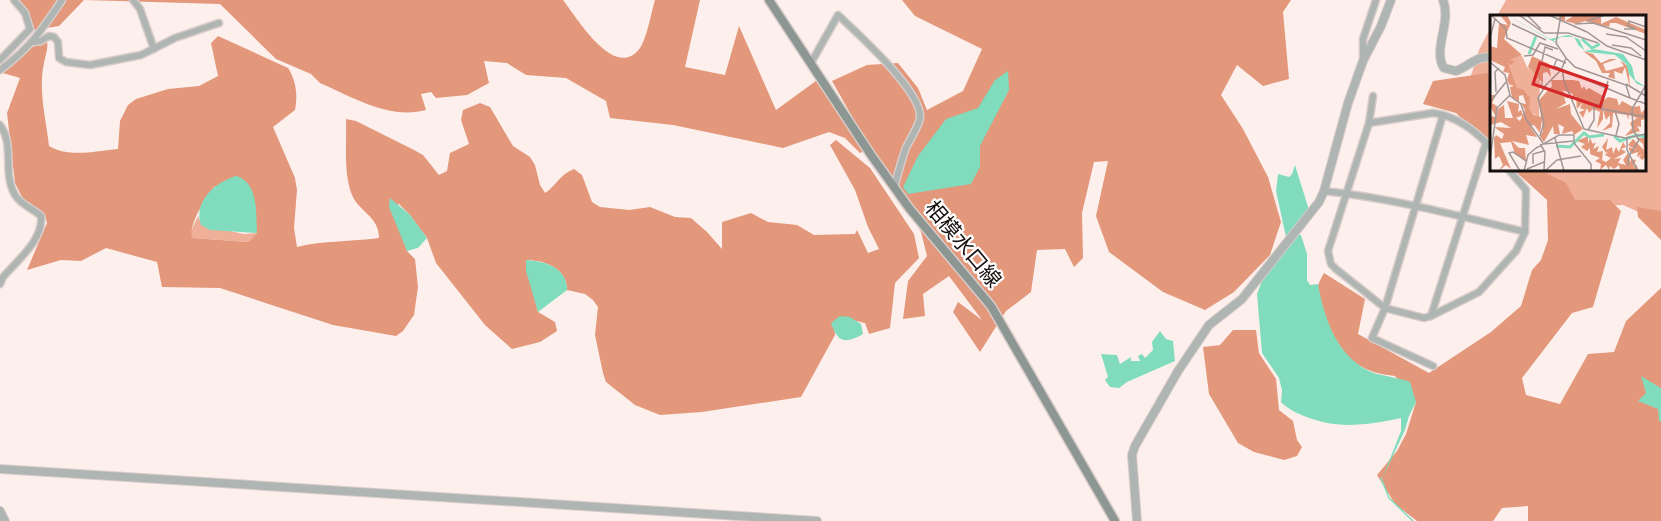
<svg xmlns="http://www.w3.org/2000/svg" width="1661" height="521" font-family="Rubik,'Noto Sans JP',sans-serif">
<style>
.green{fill:#efaf99}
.forest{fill:#e3977b;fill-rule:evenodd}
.water{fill:#80dcbd}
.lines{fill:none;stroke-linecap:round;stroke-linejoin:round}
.stream{stroke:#80dcbd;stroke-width:1.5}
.minor-casing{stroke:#d8ccc9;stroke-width:9}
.tertiary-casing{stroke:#d8ccc9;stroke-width:10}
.secondary-casing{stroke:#d8ccc9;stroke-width:11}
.minor{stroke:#aeb5b2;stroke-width:6}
.tertiary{stroke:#aeb5b2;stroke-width:8}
.secondary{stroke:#8c9692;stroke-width:8}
.labels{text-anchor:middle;stroke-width:4.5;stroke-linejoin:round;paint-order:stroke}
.street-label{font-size:21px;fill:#16100f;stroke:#fff}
.inset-river{fill:none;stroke:#80dcbd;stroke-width:3}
.inset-road{fill:none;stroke:#a19694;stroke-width:1.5}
.view{fill:#d62828;fill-opacity:0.15;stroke:#d62828;stroke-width:3}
.inset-edge{fill:none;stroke:#16100f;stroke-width:3}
</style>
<rect width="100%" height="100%" fill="#fdf0ec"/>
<!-- green -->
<g class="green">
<polygon points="1506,0 1661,0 1661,222 1623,205 1572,207 1526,170 1644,170 1644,16 1497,16"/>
<polygon points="1491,27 1491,131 1469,82 1479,50"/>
<polygon points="198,216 202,225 244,234 257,233 250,242 192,238 190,233"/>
</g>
<!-- forest -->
<g class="forest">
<path d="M18 0H563C577 18 615 82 640 48 647 38 651 13 655 0H700L685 67 725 75 739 26 776 110 820 78 859 129 832 81 867 65 898 63 918 88 927 110 963 91 982 49 915 16 902 0H1291L1283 12 1289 79 1263 86 1237 65 1221 95 1243 129 1268 177 1281 222 1270 255 1234 292 1205 310 1163 292 1109 252 1096 216 1108 161 1094 162 1082 213 1083 258 1074 267 1065 249 1037 250 1031 292 1006 311 980 352 953 312 958 302 982 320 949 276 923 294 925 316 903 319 908 281 927 256 921 232 872 148 860 153 845 138 829 132 783 148 673 125 610 118 606 101 566 78 526 75 507 63 484 61 489 83 467 95 436 98 431 92 421 94 426 110C390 120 352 97 320 83L311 74 276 59 220 4 84 0 59 26 34 30Z"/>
<path d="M45 36C50 46 46 52 44 63 38 91 46 118 49 146 69 158 96 151 118 149L120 121 128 105 136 99 168 89 199 86 218 76 211 43 218 36 288 68C296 80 298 95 295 110L273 127 295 178 297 190 294 228 297 247C324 240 351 242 379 238 379 216 359 212 352 195 343 173 347 143 346 119L356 121 414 150 423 155 439 175 447 171 450 153 469 144 461 120 463 110 480 103 490 107 513 146 530 157 535 165 540 185 545 193C557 185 560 174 574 169L582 175 592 202 600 207 629 210 650 207 675 217 691 218 707 232 722 249V222L751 213 768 222 797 225 814 235 855 234 857 230 868 253 879 249 868 227 855 190 830 145 836 140 870 168 914 234 919 258 895 283 890 328 869 334 865 323 843 318 834 325 835 335 801 397 702 412 660 415 635 405 606 382 603 373 595 335 598 307 593 300 585 294 567 290C567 268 544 260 526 260L538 312 555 322 557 331 540 342 512 349 485 325 436 263 427 238 410 215 398 203 407 251 415 259 418 287 414 315 403 331 396 336 333 325 220 288 162 287 157 262 106 248 81 261 61 260 27 270 47 223 45 215 23 199 15 183 7 113 20 78 3 73ZM215 186 257 233 249 242 192 238C188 225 206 197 215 186Z"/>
<polygon points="1488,73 1492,109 1491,148 1456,113 1423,104 1433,81"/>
<path d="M1514 170H1540L1566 183 1575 200H1610L1621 211 1593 307 1572 313 1522 378 1526 395 1560 404 1588 354 1614 352 1626 321 1661 288V521H1528V506L1502 508 1493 521H1417L1395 504 1377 475 1397 451 1406 434 1416 402 1395 376C1380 374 1368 372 1356 363 1337 350 1318 308 1318 286 1319 281 1322 277 1324 273L1365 299 1358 334 1429 373 1491 332 1521 306 1532 270 1541 260 1548 240 1547 200Z"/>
<polygon points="1637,207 1661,211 1661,240 1638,217"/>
<polygon points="1233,330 1256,330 1259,353 1276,379 1279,410 1293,421 1297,440 1302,447 1297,456 1284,460 1254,452 1238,443 1209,394 1203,347 1220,345"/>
</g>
<!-- water -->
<g class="water">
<polygon points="1008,71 1009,90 980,146 980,167 971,184 908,194 903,187 918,156 946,119 978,108 995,80"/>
<polygon points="1295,165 1309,210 1286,237 1276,191 1278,174 1289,177 1292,174"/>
<path d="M236 176C259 182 256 215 257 233L210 230 201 225C193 202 215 182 236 176Z"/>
<polygon points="390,198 410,215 427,238 418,248 407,251 389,207"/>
<path d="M1297 234 1301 235 1307 254V280L1310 285 1318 284C1324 317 1336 355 1369 371 1379 376 1398 377 1410 382L1416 402 1409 416 1405 430 1382 479 1401 431V418C1363 426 1333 430 1297 413 1291 410 1286 407 1281 402L1282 390 1279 378 1262 353 1257 294 1265 273Z"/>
<path d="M526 260C544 261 567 267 567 290L538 312 526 271Z"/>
<path d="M840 316 850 317 861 324 863 334C845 344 838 343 831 323Z"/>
<polygon points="1160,331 1166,339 1173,341 1175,361 1127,382 1119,388 1110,387 1105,380 1108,377 1101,354 1117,355 1120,364 1131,357 1131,361 1140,361 1138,356 1142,354 1145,358 1153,350 1152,342"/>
<polygon points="1641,376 1661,388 1661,422 1659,421 1658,409 1638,401 1646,393"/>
</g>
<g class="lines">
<!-- stream -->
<polyline class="stream" points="1381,478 1389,498 1413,521"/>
<!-- minor casing -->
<g class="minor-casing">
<g id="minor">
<polyline points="133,0 140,9 154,49"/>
<polyline points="33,42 41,41 49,36 54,37 58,42 59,58 66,62 90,65 141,55 175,38 219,23"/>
<polyline points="0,60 30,29 25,13 14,0"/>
<polyline points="1363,60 1363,39 1376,0"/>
<path d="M811 63 838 15C857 33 923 92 920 118 918 128 910 139 906 148 901 161 898 174 894 188"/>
<path d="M0 70C29 49 42 30 62 0"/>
<polyline points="1373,96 1369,123 1328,251 1331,264 1336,269 1385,308 1424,318 1431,316 1479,292 1516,251 1525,232 1526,190 1509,170"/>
<path d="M1369 123 1433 113C1457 116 1476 131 1492 149"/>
<path d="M0 125C15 145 2 173 15 195 21 205 32 208 41 216 44 239 17 261 3 277L0 284"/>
<path d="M1324 191C1392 198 1459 216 1525 232"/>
<polyline points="1431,316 1486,143"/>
<polyline points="1433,366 1372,338 1385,308 1443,115"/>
</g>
</g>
<!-- tertiary casing -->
<g class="tertiary-casing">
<g id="tertiary">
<path d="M1443 0C1452 22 1432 50 1444 68L1456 71C1468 67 1478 54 1492 58"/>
<polyline points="0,469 817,521"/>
<polyline points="0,511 5,521"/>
<polyline points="1137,521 1132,455 1135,446 1178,371 1209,325 1242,299 1319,202 1324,191 1348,103 1363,61 1381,26 1391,0"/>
</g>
</g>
<!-- secondary casing -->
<g class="secondary-casing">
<polyline id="secondary" points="769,0 871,155 909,208 991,306 1115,521"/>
</g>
<!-- minor -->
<use href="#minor" class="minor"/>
<!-- tertiary -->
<use href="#tertiary" class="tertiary"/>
<!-- secondary -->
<use href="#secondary" class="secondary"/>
</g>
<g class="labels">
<!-- street labels -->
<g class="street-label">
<text transform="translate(963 244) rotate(50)" y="7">相模水口線</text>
</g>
</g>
<!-- overview -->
<g transform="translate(1490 15)">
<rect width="156" height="156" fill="#fdf0ec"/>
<path d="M26 40 32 41 37 52 50 63 49 103 39 95 38 84 27 73 15 46Z" fill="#efaf99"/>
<path d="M10 0H17L21 8 14 24 32 40 19 45 25 46 21 50 18 47 19 51 27 73 34 75 38 82 40 80 39 94 44 100 51 102 49 85 62 71 61 65H83L89 66 92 74 94 71 96 75 99 73 113 81 114 85 118 82 127 84 129 91 132 86 143 92 150 91 151 98 156 93V104L151 105V112L147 111 150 116 135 121 142 113 140 108 147 103 139 100 138 105 137 100 123 98 122 112 112 116 120 108V100L116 105 113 95V104L107 113 110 97 103 94 99 98 97 93 93 103 89 97 95 95 90 93 93 87 87 94 86 81 82 84 83 79 72 75 79 84 74 82 76 88 66 94 80 89 81 99 93 114 84 120 82 116 72 119 74 112 68 109 70 119H64L63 111 54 127 50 122 53 116 52 105 50 118 44 110 40 111 47 122 36 120 39 130 22 126 29 133H35L36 146 25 139 21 127 10 128 21 154 16 150 8 156 13 150 9 141 5 144 4 123 6 120 12 124 14 119 4 112 21 113 11 107 0 110V101L6 102 0 91V80H6L2 88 7 91 8 100V94L14 90 15 103H23L17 86 29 89 28 97 31 95 33 100 26 103 30 106 35 95 31 88 36 89 33 80 29 81V87L22 83 20 72 24 71 18 69 23 64 19 68 17 65 19 58 13 57 15 52 0 45V31L7 33 9 8 18 10ZM70 0H75V6L85 0H111V9L126 2 156 15V19L126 8H120L119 12 95 6 86 9 68 4ZM93 36 103 39 111 48 120 44H127L113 49 116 56 134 51 130 46 134 48 137 51 139 59 140 73 135 52 132 59 124 56 125 64 118 62 120 58H112L106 46ZM42 41 59 49 61 62 57 57 53 58V69L47 61 54 55 47 61 38 52ZM98 121V129L100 123 103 129 106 127 103 134 109 131 107 137 113 136 112 145 116 147 121 143 115 140 119 136 116 138 112 132 118 123 116 135 122 132 123 139 126 132 129 137 133 127 136 132 131 134 136 137 124 144 131 143 128 148 136 150 133 145 138 138 140 148 141 144 146 145 143 153 146 149 149 156 130 155 129 150 124 154 120 151 119 155 116 150 110 155 111 149 105 146 110 143 100 139V133L97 136 91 132 95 129 87 126ZM146 123H156V142L152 145 149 142 152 139 147 142 148 137 142 139 139 135V132L146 135 138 130 143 124 154 135 153 129Z" fill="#e3977b"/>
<path d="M17 0 60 24 78 20 89 24 95 36 104 34 133 39 142 51 145 65 156 72 147 69 139 59 136 49 125 40 97 37 89 31 84 22H71L63 26 72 28 64 27Z" fill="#80dcbd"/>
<path class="inset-river" d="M92 24 102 33 110 29M39 39 46 21M124 121 130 126 147 120 156 122M66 131 80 132 94 118 99 122 114 120"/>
<path class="inset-road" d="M29 0 54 18H78L108 28M37 0 51 14M59 0 97 17 117 31 156 45M71 0 66 28 76 43 85 52 136 70 140 83 156 89M2 1 16 14 17 23 76 48M97 6 115 0M22 9 56 25M85 9 103 8 156 25M134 14H146L138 11 139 6 156 12M116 19 136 22 156 36M0 23 5 4M122 30 141 33 151 41M34 41 43 40 50 28 68 34M76 43 72 53 74 66 94 114M67 44 64 51 140 83M52 46 55 32 63 35M0 47 15 60 20 80 7 93 0 144M51 68 53 73 71 55M136 69 156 81M6 77 5 57 9 53M20 81 31 89 36 104 53 128M0 87 16 67M112 88V94L156 102M105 93 112 88 118 66M125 96 129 109 126 120M94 114 135 123 156 119M98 115 104 105V88M84 120V128L101 149V156M50 121 54 108 48 83 56 70M65 123 74 156M137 123V135L148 156M50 129 55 137 54 155M54 129 83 126M43 149V139L54 136M138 151 139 141 149 125 143 115 142 94 156 70M37 154 54 147M30 156 19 138 23 137 36 146M34 156 38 140 46 133 69 120H84M55 156 67 145 91 141"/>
<path class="view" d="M50 48 117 71 110 92 43 69Z"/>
<rect width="156" height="156" class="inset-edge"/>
</g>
</svg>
